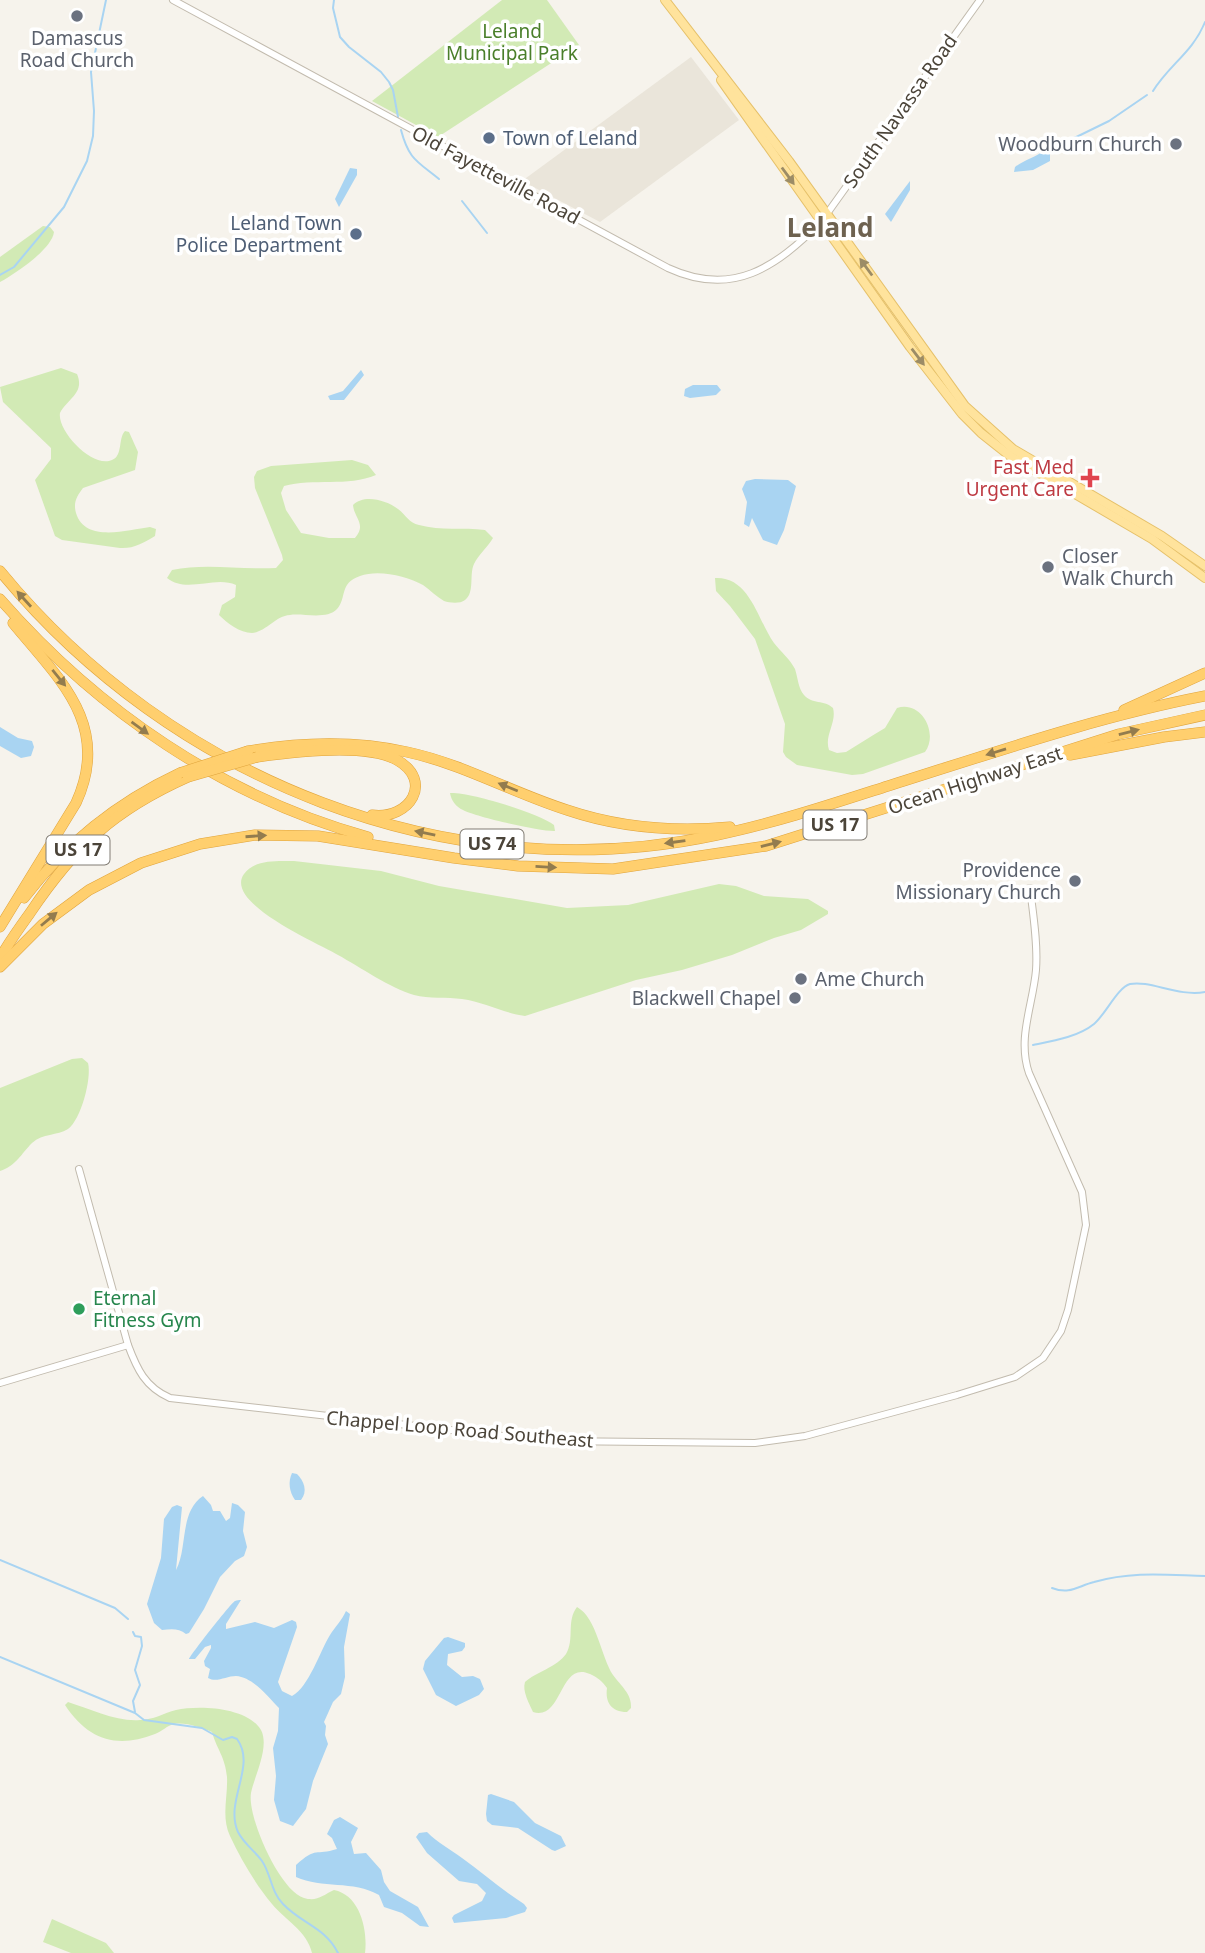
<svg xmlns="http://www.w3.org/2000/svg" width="1205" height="1953" font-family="'Noto Sans',sans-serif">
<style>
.residential{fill:#eae5da}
.green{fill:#d2eab5}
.water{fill:#a9d4f2}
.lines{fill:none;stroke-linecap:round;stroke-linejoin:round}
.stream{stroke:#a9d4f2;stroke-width:2}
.minor-casing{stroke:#c2bbae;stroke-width:8}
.major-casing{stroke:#e6c16a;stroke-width:10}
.highway-casing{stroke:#e0a43c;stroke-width:11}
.minor{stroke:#fff;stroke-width:6}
.major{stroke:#ffe39c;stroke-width:8}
.highway{stroke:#ffcf6e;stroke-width:10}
.highway-bridge-casing{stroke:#e0a43c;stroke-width:11;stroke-linecap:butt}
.highway-bridge{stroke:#ffcf6e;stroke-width:10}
.oneway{fill:#9c8c66}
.oneway2{fill:#937c4e}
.worship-dot{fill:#6b7280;stroke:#fff;stroke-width:2.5}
.service-dot{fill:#5c6f8a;stroke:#fff;stroke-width:2.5}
.health-dot{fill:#e0444e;stroke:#fff;stroke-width:2.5}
.leisure-dot{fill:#2e9e5b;stroke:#fff;stroke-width:2.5}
.labels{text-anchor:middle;stroke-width:7;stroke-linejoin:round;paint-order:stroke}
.shield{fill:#fff;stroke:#817c74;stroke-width:2}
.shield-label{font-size:18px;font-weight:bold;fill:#4b4439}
.park-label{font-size:19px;fill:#4a7f2a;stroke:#fff}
.worship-label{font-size:19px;fill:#5b616d;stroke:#fff;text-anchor:end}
.street-label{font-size:19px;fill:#4b4439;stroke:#fff}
.service-label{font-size:19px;fill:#4e5e75;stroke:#fff;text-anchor:start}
.health-label{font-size:19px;fill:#be3a42;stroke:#fff;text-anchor:end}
.leisure-label{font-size:19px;fill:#27864d;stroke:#fff;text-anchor:start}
.district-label{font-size:26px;font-weight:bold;fill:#6e6250;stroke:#fff}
</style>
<rect width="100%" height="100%" fill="#f6f3ec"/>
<!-- residential -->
<polygon class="residential" points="691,57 739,120 600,222 522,181"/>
<!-- green -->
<g class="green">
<polygon points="502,0 547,0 579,45 438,137 372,101"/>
<path d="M43 226 50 227 54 232C52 249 15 274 0 282V257Z"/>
<path d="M61 368 77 374C85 393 68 398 60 413 57 431 93 469 112 460 123 456 118 438 125 431L129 432 138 452 135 470 83 488C77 496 73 502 76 513 85 543 127 530 150 527L156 529 155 536C143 543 133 549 120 548L62 540 55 536 35 480 51 459V448L3 402 0 387Z"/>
<path d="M352 460 368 465 376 475C348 487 313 478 284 486L281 493 286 510 301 533 329 538H355C367 524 354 518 353 505 364 494 386 500 398 509 406 515 409 523 419 525 441 531 463 527 485 530L493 538C488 547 478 555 474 564 469 574 475 593 465 600 460 604 450 603 444 601 437 597 430 590 423 585 407 576 378 569 360 576 339 583 347 598 337 609 327 620 303 613 290 615 275 616 266 632 252 633 240 633 227 623 219 615L222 605 235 597 236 585C215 575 187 594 167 578L172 570C205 563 242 570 276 568L283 560 282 555 255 488 254 477 257 471 271 466Z"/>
<path d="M715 578C750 576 758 621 774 643 781 652 790 659 795 669 798 678 798 688 804 695 811 704 825 700 833 708 837 723 824 735 829 750L837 753 846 752 875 734 885 728 897 708C921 700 939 733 925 752L863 774 852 775 797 765 786 757 783 752 785 724 755 639 730 606 716 591Z"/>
<path d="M450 793C470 792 538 813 554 825L555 831C542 832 476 817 463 810 456 807 451 800 450 793Z"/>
<path d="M294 861 381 871 439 886 567 908 628 905 719 884 736 886 764 896 808 899 828 911V914L801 930 774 938 732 955 682 970 636 980 525 1016C503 1013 484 1002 462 999 447 997 429 999 414 995 390 988 360 967 338 955 320 944 223 903 244 874 255 859 277 861 294 861Z"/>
<path d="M82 1058 88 1063C92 1078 81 1120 68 1129 57 1136 43 1133 32 1143 21 1154 16 1166 0 1171V1088L72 1059Z"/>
<path d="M577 1607C597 1618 601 1657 613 1675 621 1686 632 1694 631 1708L627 1712C611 1712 605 1702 607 1688 602 1681 597 1677 590 1674 559 1660 563 1721 533 1712 529 1703 522 1691 525 1682 536 1672 557 1667 566 1654 575 1639 566 1621 577 1607Z"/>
<path d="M68 1702C90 1709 117 1722 140 1720 153 1720 164 1713 176 1710 199 1705 247 1707 261 1730 270 1747 254 1777 251 1793 247 1817 280 1891 304 1898 317 1902 323 1895 334 1890 360 1895 368 1930 365 1953H312C307 1931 285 1920 272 1904 255 1884 241 1859 230 1836 221 1817 228 1797 227 1777 225 1756 217 1750 212 1732 202 1728 186 1722 174 1724 168 1725 161 1732 155 1734 117 1749 88 1740 65 1705Z"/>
<polygon points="52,1919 106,1943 114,1953 71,1953 43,1942"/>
</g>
<!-- water -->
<g class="water">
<path d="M1045 150 1050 154V161L1033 170 1014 172 1015 167C1024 160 1036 157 1045 150Z"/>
<polygon points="350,168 357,169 357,175 339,207 335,199"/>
<polygon points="910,181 910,190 891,222 885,214"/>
<polygon points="361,370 364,375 344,400 330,400 328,396 343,391"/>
<polygon points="693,385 717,385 721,390 716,395 690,398 684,396 685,389"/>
<polygon points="755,479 788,480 796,486 784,530 777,545 763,540 752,518 749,527 744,524 747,502 742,489 746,481"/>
<polygon points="0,727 18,738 32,741 34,747 31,756 21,758 0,746"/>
<path d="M292 1473 297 1474C304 1481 308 1491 301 1500H295C289 1492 288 1481 292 1473Z"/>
<path d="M203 1496 211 1505 213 1511H220L226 1521 230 1518 232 1503 238 1505 245 1512 243 1531 247 1547 244 1556 235 1561 220 1577 204 1609 189 1633 186 1634C179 1628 171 1629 162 1630L154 1623 147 1604 161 1558 164 1519 172 1507 177 1505 182 1507 176 1570C188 1548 179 1512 203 1496Z"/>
<path d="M241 1600 226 1624V1629L255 1622 274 1628 292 1620 296 1622 297 1627 278 1682 282 1691 292 1696C309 1687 320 1651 330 1635 335 1627 342 1620 346 1611L350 1614 344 1647 345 1677 341 1694 333 1702 324 1722 326 1726 325 1735 328 1744 313 1781 306 1809 293 1826 280 1821 274 1800 276 1776 273 1748 278 1731 279 1708C268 1697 253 1677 236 1676 226 1676 217 1683 208 1678L210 1669 205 1666 204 1661 211 1648V1645L205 1647 195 1659H189C192 1653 231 1603 235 1601 237 1600 239 1600 241 1600Z"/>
<polygon points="448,1637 465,1643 465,1647 462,1651 448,1654 447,1665 462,1677 473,1676 480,1679 484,1689 479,1695 456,1706 436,1695 423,1669 425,1661 444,1638"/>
<polygon points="491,1794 514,1802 535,1823 561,1836 566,1846 555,1851 552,1850 518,1828 492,1825 487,1821 486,1814 488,1795"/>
<path d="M340 1817 358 1828 351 1842 354 1854 366 1853 381 1870 384 1882 390 1891 418 1907 429 1927 420 1926 402 1913 384 1907 379 1895C353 1880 322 1889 296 1877V1865C317 1846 315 1856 337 1849L332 1838 327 1834 334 1820Z"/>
<path d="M427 1832C438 1843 450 1849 462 1858 483 1873 502 1890 524 1904L527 1908 525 1912 506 1918 454 1923 452 1918 454 1915 482 1901 486 1893 477 1884 459 1881 427 1853 416 1837 419 1833Z"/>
</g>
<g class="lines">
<!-- stream -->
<g class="stream">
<polyline points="334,0 333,8 340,37 349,47 381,72 389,82 393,90 398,117"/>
<path d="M1153 91C1169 65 1193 52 1205 22"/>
<path d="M401 130C409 160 417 161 439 179"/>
<polyline points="1060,145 1109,121 1147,95"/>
<polyline points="1048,153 1054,151"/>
<polyline points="462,201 487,233"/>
<polyline points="0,275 14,267 64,207 87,161 93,136 94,111 91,72 106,0"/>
<path d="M1033 1045C1053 1041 1078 1037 1094 1024 1105 1015 1118 987 1130 984 1150 980 1178 997 1205 992"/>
<polyline points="0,1560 115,1608 128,1619"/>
<path d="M1052 1588C1070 1595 1078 1586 1094 1582 1133 1571 1166 1575 1205 1576"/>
<polyline points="133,1632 135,1636 141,1637 142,1646 135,1670 140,1685 133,1701 135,1712"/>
<path d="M0 1657 135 1713 144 1720 202 1728 223 1740 232 1737 237 1739C257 1766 224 1801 238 1832 244 1844 255 1851 262 1861 271 1874 271 1892 283 1904 302 1924 325 1927 338 1953"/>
</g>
<!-- minor casing -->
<g class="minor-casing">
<g id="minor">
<path d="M173 0 668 268C733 298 776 267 821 222L980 0"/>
<path d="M79 1169 128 1345C137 1369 145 1387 170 1398L547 1441 755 1443 805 1436 957 1395 1015 1377 1043 1358 1061 1331 1068 1310 1086 1225 1082 1192 1029 1073C1017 1038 1033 1005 1036 970 1038 943 1033 914 1030 888"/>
<polyline points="0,1383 128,1345"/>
</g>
</g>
<!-- major casing -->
<g class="major-casing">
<g id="major">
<polyline points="665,0 789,161 965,406 1013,449 1162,536 1205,566"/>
<polyline points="721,80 910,347 962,414 981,433 1010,456 1152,539 1205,578"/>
</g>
</g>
<!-- highway casing -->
<g class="highway-casing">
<g id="highway">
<path d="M0 571C171 780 450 892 717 835 775 823 832 804 888 786 993 753 1097 717 1205 696"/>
<path d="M0 599C98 711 224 797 368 837"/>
<polyline points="1124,710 1205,673"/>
<path d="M248 751C301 742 354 740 407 752 463 764 513 793 567 810 620 828 675 832 730 827"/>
<polyline points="1070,755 1164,737 1205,732"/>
<path d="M257 757C292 752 366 743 397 760 434 781 410 820 372 815"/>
<path d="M24 898C66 843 118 802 180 773"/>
<path d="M0 927 76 803C112 725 59 679 13 623"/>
<path d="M0 958C9 942 20 927 30 913 75 846 114 810 188 777"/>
<polyline points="0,967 43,924 89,890 141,863 200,844 255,835 318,836 454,858 518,866 613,869 766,846 1119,734 1205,715"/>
</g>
</g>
<!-- minor -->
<use href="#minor" class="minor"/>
<!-- major -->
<use href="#major" class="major"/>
<!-- highway -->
<use href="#highway" class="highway"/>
<!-- highway-bridge casing -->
<g class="highway-bridge-casing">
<g id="highway-bridge">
<polyline points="180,773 248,751"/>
<polyline points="188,777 257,757"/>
</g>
</g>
<!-- highway-bridge -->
<use href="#highway-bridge" class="highway-bridge"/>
</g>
<!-- one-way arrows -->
<defs><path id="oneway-solid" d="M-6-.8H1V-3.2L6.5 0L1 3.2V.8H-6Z" transform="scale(1.75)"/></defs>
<g class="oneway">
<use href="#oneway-solid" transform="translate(788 176) rotate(54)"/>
<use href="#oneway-solid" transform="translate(866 267) rotate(-126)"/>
<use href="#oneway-solid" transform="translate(918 357) rotate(53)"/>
</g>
<g class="oneway2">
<use href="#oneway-solid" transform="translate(24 599) rotate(-132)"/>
<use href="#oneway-solid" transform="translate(59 678) rotate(51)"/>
<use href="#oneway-solid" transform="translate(140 728) rotate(36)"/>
<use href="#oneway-solid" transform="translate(1129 732) rotate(-14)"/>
<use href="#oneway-solid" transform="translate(996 752) rotate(163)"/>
<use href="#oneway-solid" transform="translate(508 787) rotate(-158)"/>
<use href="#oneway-solid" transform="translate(425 833) rotate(-168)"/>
<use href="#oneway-solid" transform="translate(256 836) rotate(-4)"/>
<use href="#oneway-solid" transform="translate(675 842) rotate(172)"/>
<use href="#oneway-solid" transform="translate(771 844) rotate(-14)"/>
<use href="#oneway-solid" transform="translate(546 867) rotate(3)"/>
<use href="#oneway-solid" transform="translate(49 919) rotate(-40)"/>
</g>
<!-- markers -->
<g class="worship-dot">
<circle cx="77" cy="16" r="7"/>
<circle cx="1176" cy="144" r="7"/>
<circle cx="1048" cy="567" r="7"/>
<circle cx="1075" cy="881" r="7"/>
<circle cx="801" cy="979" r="7"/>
<circle cx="795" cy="998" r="7"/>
</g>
<g class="service-dot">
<circle cx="489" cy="138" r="7"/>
<circle cx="356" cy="234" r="7"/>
</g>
<path class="health-dot" d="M1086.5 467.5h7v7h7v7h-7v7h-7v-7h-7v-7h7z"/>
<circle class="leisure-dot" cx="79" cy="1309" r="7"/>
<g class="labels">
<!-- shield labels -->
<g class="shield">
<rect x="803.5" y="810.5" width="63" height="29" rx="5"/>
<rect x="460.5" y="829.5" width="63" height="29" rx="5"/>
<rect x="46.5" y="835.5" width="63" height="29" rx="5"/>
</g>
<g class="shield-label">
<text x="835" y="831">US 17</text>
<text x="492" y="850">US 74</text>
<text x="78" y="856">US 17</text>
</g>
<!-- park labels -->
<g class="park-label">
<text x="512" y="38">Leland<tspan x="512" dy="22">Municipal Park</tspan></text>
</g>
<!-- worship labels -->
<g class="worship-label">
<text x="77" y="45" text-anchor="middle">Damascus<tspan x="77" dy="22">Road Church</tspan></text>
<text x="1162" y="151">Woodburn Church</text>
<text x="1062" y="563" text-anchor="start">Closer<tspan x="1062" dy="22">Walk Church</tspan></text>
<text x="1061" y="877">Providence<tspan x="1061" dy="22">Missionary Church</tspan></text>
<text x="815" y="986" text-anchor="start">Ame Church</text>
<text x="781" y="1005">Blackwell Chapel</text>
</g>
<!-- street labels -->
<g class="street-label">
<text transform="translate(900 111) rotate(-55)" y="7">South Navassa Road</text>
<text transform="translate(496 175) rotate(28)" y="7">Old Fayetteville Road</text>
<text transform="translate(975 780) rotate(-18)" y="7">Ocean Highway East</text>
<text transform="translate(460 1429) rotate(5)" y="7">Chappel Loop Road Southeast</text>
</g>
<!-- service labels -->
<g class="service-label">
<text x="503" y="145">Town of Leland</text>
<text x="342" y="230" text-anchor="end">Leland Town<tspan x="342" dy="22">Police Department</tspan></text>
</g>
<!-- health labels -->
<g class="health-label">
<text x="1074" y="474">Fast Med<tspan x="1074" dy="22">Urgent Care</tspan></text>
</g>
<!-- leisure labels -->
<g class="leisure-label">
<text x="93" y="1305">Eternal<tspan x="93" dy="22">Fitness Gym</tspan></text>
</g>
<!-- district labels -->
<g class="district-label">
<text x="830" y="237">Leland</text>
</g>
</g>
</svg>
